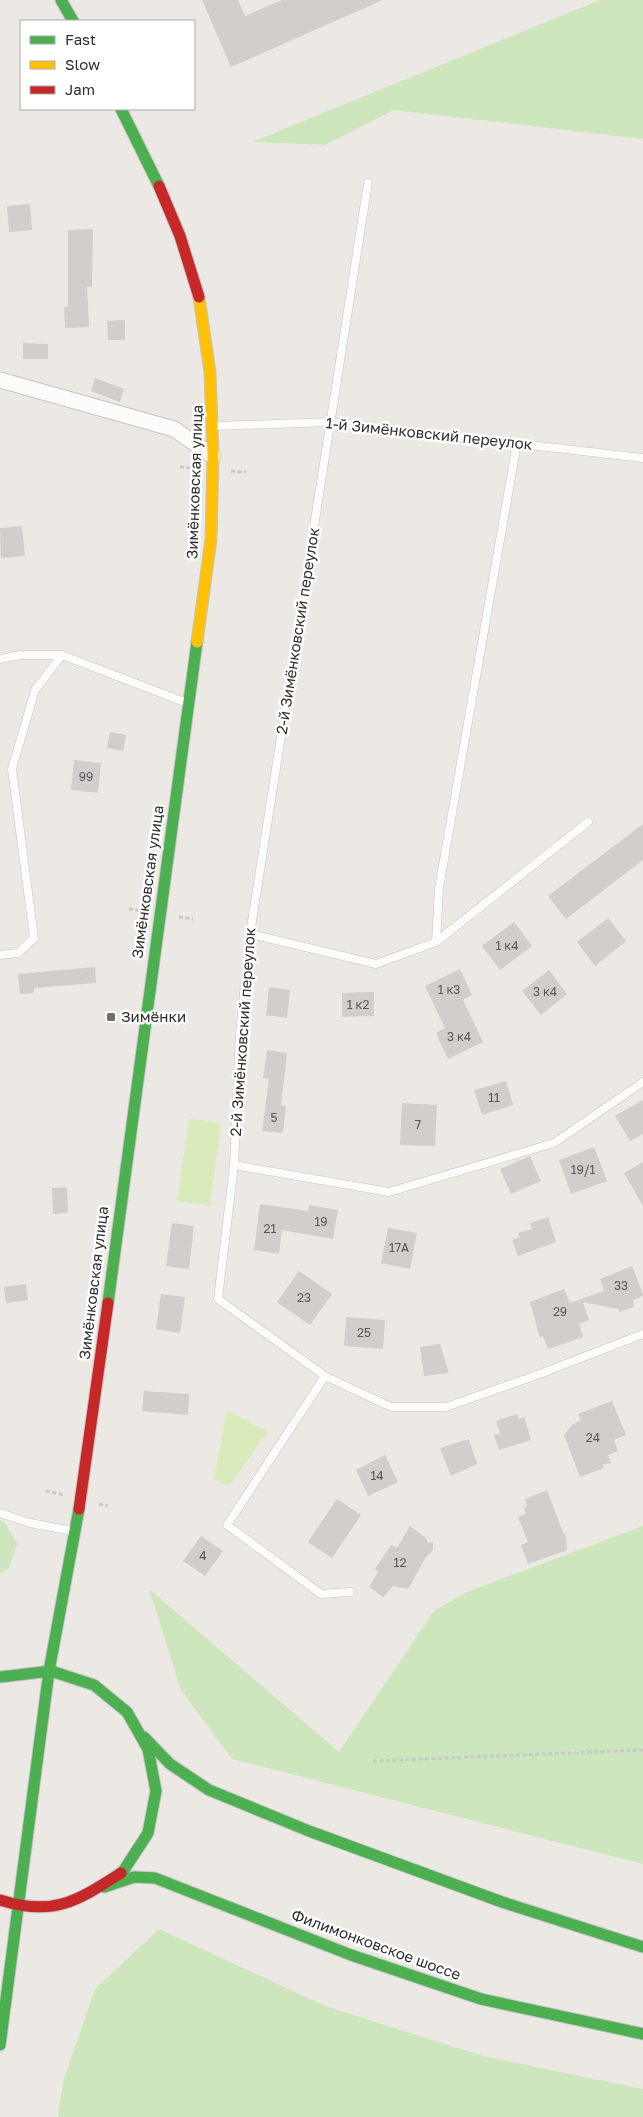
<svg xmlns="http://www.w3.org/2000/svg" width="643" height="2117" font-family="'Golos Text',sans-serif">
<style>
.green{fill:#cee6be}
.pitch{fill:#d9eabb}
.building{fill:#d1cecb}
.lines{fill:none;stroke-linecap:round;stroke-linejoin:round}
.lane-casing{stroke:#c5c4c5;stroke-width:9}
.street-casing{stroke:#c5c4c5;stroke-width:17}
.fast-casing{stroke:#c5c4c5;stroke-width:13}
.slow-casing{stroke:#c5c4c5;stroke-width:13}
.jam-casing{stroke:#c5c4c5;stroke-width:13}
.path{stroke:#c9c9c8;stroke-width:3;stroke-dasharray:4 2.5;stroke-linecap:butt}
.lane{stroke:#fcfcfb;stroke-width:8}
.street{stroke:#fcfcfb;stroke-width:15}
.fast{stroke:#4caf50;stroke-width:11}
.slow{stroke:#ffc107;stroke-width:11}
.jam{stroke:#c62828;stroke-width:11}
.poi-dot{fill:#706f6e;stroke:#fff;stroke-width:2}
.labels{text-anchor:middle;stroke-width:5;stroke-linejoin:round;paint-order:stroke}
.number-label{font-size:12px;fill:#585857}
.street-label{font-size:15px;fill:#2e2e2e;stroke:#fff}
.poi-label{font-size:15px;fill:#2e2e2e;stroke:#fff;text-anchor:start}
</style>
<rect width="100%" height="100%" fill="#ece8e4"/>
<!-- green -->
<g class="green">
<polygon points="600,0 643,0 643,139 394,110 325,145 252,142"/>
<polygon points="0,1520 5,1523 17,1544 9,1568 0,1574"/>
<polygon points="643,1526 643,1864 232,1759 181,1690 149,1589 339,1752 434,1611 469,1591"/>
<polygon points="159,1929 325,2006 483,2056 643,2089 643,2117 58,2117 63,2082 95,1989"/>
</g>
<!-- pitch -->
<g class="pitch">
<polygon points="189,1119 221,1123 210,1206 177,1201"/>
<polygon points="227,1410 268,1432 229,1486 214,1479"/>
</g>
<!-- building -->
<g class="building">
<polygon points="202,0 238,0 245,16 282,0 383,0 231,67"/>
<polygon points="30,204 32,230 9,232 7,206"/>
<polygon points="93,229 92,287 87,287 89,327 65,328 64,307 68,307 68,230"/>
<polygon points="125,320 125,340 108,340 107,321"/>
<polygon points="23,343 48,344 48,359 23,359"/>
<polygon points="95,378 124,389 120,402 91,391"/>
<polygon points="22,526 25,556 1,558 0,528"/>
<polygon points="110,732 126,735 123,751 107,748"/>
<polygon points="74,760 101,763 98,793 71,790"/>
<polygon points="643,824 643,860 566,919 548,896"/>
<polygon points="608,918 626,941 595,966 577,942"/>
<polygon points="514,922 532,946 500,970 482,946"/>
<polygon points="95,967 96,983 34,988 34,993 20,994 18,974"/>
<polygon points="460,969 472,995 463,1000 483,1042 448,1059 436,1033 445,1028 425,986"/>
<polygon points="549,970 567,994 541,1015 522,991"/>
<polygon points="269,987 290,990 287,1018 266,1015"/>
<polygon points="374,992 374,1016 342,1017 342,993"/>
<polygon points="267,1050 287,1053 281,1105 286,1106 283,1133 262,1131 269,1079 263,1078"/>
<polygon points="506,1081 513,1105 482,1115 474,1090"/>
<polygon points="643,1100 643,1134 630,1141 615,1116"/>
<polygon points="402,1103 437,1105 435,1146 400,1145"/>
<polygon points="594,1147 607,1181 571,1194 559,1160"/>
<polygon points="530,1156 541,1181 511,1194 500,1169"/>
<polygon points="643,1162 643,1206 624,1173"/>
<polygon points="67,1187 68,1213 53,1214 52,1188"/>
<polygon points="260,1204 308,1211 309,1205 338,1210 333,1239 282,1230 279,1254 254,1250"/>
<polygon points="548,1217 556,1242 518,1256 512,1240 520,1237 518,1233 532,1229 530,1223"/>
<polygon points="172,1223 194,1226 189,1269 166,1266"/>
<polygon points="388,1228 417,1233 410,1269 381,1263"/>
<polygon points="632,1266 643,1294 643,1296 633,1300 634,1307 619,1312 618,1309 583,1302 589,1320 579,1324 583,1337 548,1349 543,1336 540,1338 530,1302 564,1289 570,1303 604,1291 600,1279"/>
<polygon points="299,1271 332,1294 310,1325 277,1302"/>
<polygon points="26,1284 28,1300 6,1303 4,1287"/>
<polygon points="161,1294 185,1297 180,1333 156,1329"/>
<polygon points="346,1317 385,1320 383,1349 344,1346"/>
<polygon points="440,1344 449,1373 424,1376 420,1347"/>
<polygon points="144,1391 189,1394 188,1415 142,1411"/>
<polygon points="612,1401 626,1435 614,1440 618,1451 608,1455 611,1463 603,1464 604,1468 580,1477 564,1435 571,1426 581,1420 578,1414"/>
<polygon points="517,1414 519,1419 524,1417 531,1440 499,1450 494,1435 500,1433 496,1421"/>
<polygon points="469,1439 477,1464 451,1476 440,1448"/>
<polygon points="385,1455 398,1482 368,1496 356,1470"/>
<polygon points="547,1490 563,1533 566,1535 567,1550 528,1564 521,1545 528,1542 518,1517 526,1514 524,1508 527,1506 525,1499"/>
<polygon points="337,1499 361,1515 332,1558 308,1542"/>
<polygon points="410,1526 426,1538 427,1542 433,1543 433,1550 426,1557 408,1589 393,1586 383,1597 369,1587 378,1572 375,1569 391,1545 397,1548"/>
<polygon points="201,1536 223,1551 205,1576 183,1561"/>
</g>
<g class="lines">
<!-- lane casing -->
<g class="lane-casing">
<g id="lane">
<polyline points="368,183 250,934 240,1033 234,1165 218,1299 325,1376 391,1407 446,1407 537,1375 643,1334"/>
<polyline points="215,426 330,422 643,458"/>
<polyline points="0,659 20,655 62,655 187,703"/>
<polyline points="250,934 376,964 436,942 439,888 517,443"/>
<polyline points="436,942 588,822"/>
<polyline points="0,955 18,953 34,938 12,769 35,690 62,655"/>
<polyline points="234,1165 389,1192 554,1143 643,1082"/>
<polyline points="325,1376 227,1525 321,1594 350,1592"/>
<polyline points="0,1513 30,1523 73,1531"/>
</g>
</g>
<!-- street casing -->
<g class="street-casing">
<polyline id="street" points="0,380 174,429 213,456"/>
</g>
<!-- fast casing -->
<g class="fast-casing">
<g id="fast">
<polyline points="61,0 73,21"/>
<polyline points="121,109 159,186"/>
<polyline points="108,1303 197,642"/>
<polyline points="0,1677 51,1671 94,1685 127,1712 148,1749 156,1791 148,1833 124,1870 121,1873"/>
<polyline points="144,1737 170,1764 209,1790 309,1831 502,1902 643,1947"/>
<polyline points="104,1887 134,1877 155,1878 351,1955 481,1999 643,2034"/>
<polyline points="0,2045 49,1671 79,1509"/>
</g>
</g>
<!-- slow casing -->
<g class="slow-casing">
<polyline id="slow" points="197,642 211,539 213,455 210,372 199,297"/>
</g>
<!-- jam casing -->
<g class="jam-casing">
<g id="jam">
<polyline points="159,186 180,236 199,297"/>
<polyline points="79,1509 108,1303"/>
<path d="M0 1900C54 1917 77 1901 121 1873"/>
</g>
</g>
<!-- path -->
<g class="path">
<polyline points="180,467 195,468"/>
<polyline points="231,471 246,472"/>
<polyline points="129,909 143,911"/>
<polyline points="179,917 193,919"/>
<polyline points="46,1491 64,1495"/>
<polyline points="99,1504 108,1506"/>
<polyline points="373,1761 643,1750"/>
</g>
<!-- lane -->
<use href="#lane" class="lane"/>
<!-- street -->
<use href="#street" class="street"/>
<!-- fast -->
<use href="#fast" class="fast"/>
<!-- slow -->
<use href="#slow" class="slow"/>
<!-- jam -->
<use href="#jam" class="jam"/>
</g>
<!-- markers -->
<rect class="poi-dot" x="106" y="1012" width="10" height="10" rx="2.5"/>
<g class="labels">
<!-- number labels -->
<g class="number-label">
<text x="86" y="781">99</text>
<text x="507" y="950">1 к4</text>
<text x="449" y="994">1 к3</text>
<text x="545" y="996">3 к4</text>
<text x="358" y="1009">1 к2</text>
<text x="459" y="1041">3 к4</text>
<text x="494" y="1102">11</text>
<text x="274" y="1122">5</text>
<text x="418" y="1129">7</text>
<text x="583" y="1174">19/1</text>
<text x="321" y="1226">19</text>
<text x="270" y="1233">21</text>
<text x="399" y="1252">17А</text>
<text x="621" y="1290">33</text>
<text x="304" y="1302">23</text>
<text x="560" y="1316">29</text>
<text x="364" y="1337">25</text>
<text x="593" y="1442">24</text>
<text x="377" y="1480">14</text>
<text x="203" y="1560">4</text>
<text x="400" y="1567">12</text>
</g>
<!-- street labels -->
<g class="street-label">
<text transform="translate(429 434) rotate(6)" y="5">1-й Зимёнковский переулок</text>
<text transform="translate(195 482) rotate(-88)" y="5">Зимёнковская улица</text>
<text transform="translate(298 631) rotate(-81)" y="5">2-й Зимёнковский переулок</text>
<text transform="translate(148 882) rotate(-82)" y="5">Зимёнковская улица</text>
<text transform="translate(243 1032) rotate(-86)" y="5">2-й Зимёнковский переулок</text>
<text transform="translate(94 1283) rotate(-83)" y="5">Зимёнковская улица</text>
<text transform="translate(376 1945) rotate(20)" y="5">Филимонковское шоссе</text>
</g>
<!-- poi labels -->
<g class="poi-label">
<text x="121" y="1022">Зимёнки</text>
</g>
</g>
<!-- legend -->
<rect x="20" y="20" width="175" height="90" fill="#ffffff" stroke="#ababab"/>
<rect x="30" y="36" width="25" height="8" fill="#4caf50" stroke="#ababab"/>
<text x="65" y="45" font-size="15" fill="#2e2e2e">Fast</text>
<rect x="30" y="61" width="25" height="8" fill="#ffc107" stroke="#ababab"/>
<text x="65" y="70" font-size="15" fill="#2e2e2e">Slow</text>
<rect x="30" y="86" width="25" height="8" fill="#c62828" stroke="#ababab"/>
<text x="65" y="95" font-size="15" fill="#2e2e2e">Jam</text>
</svg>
